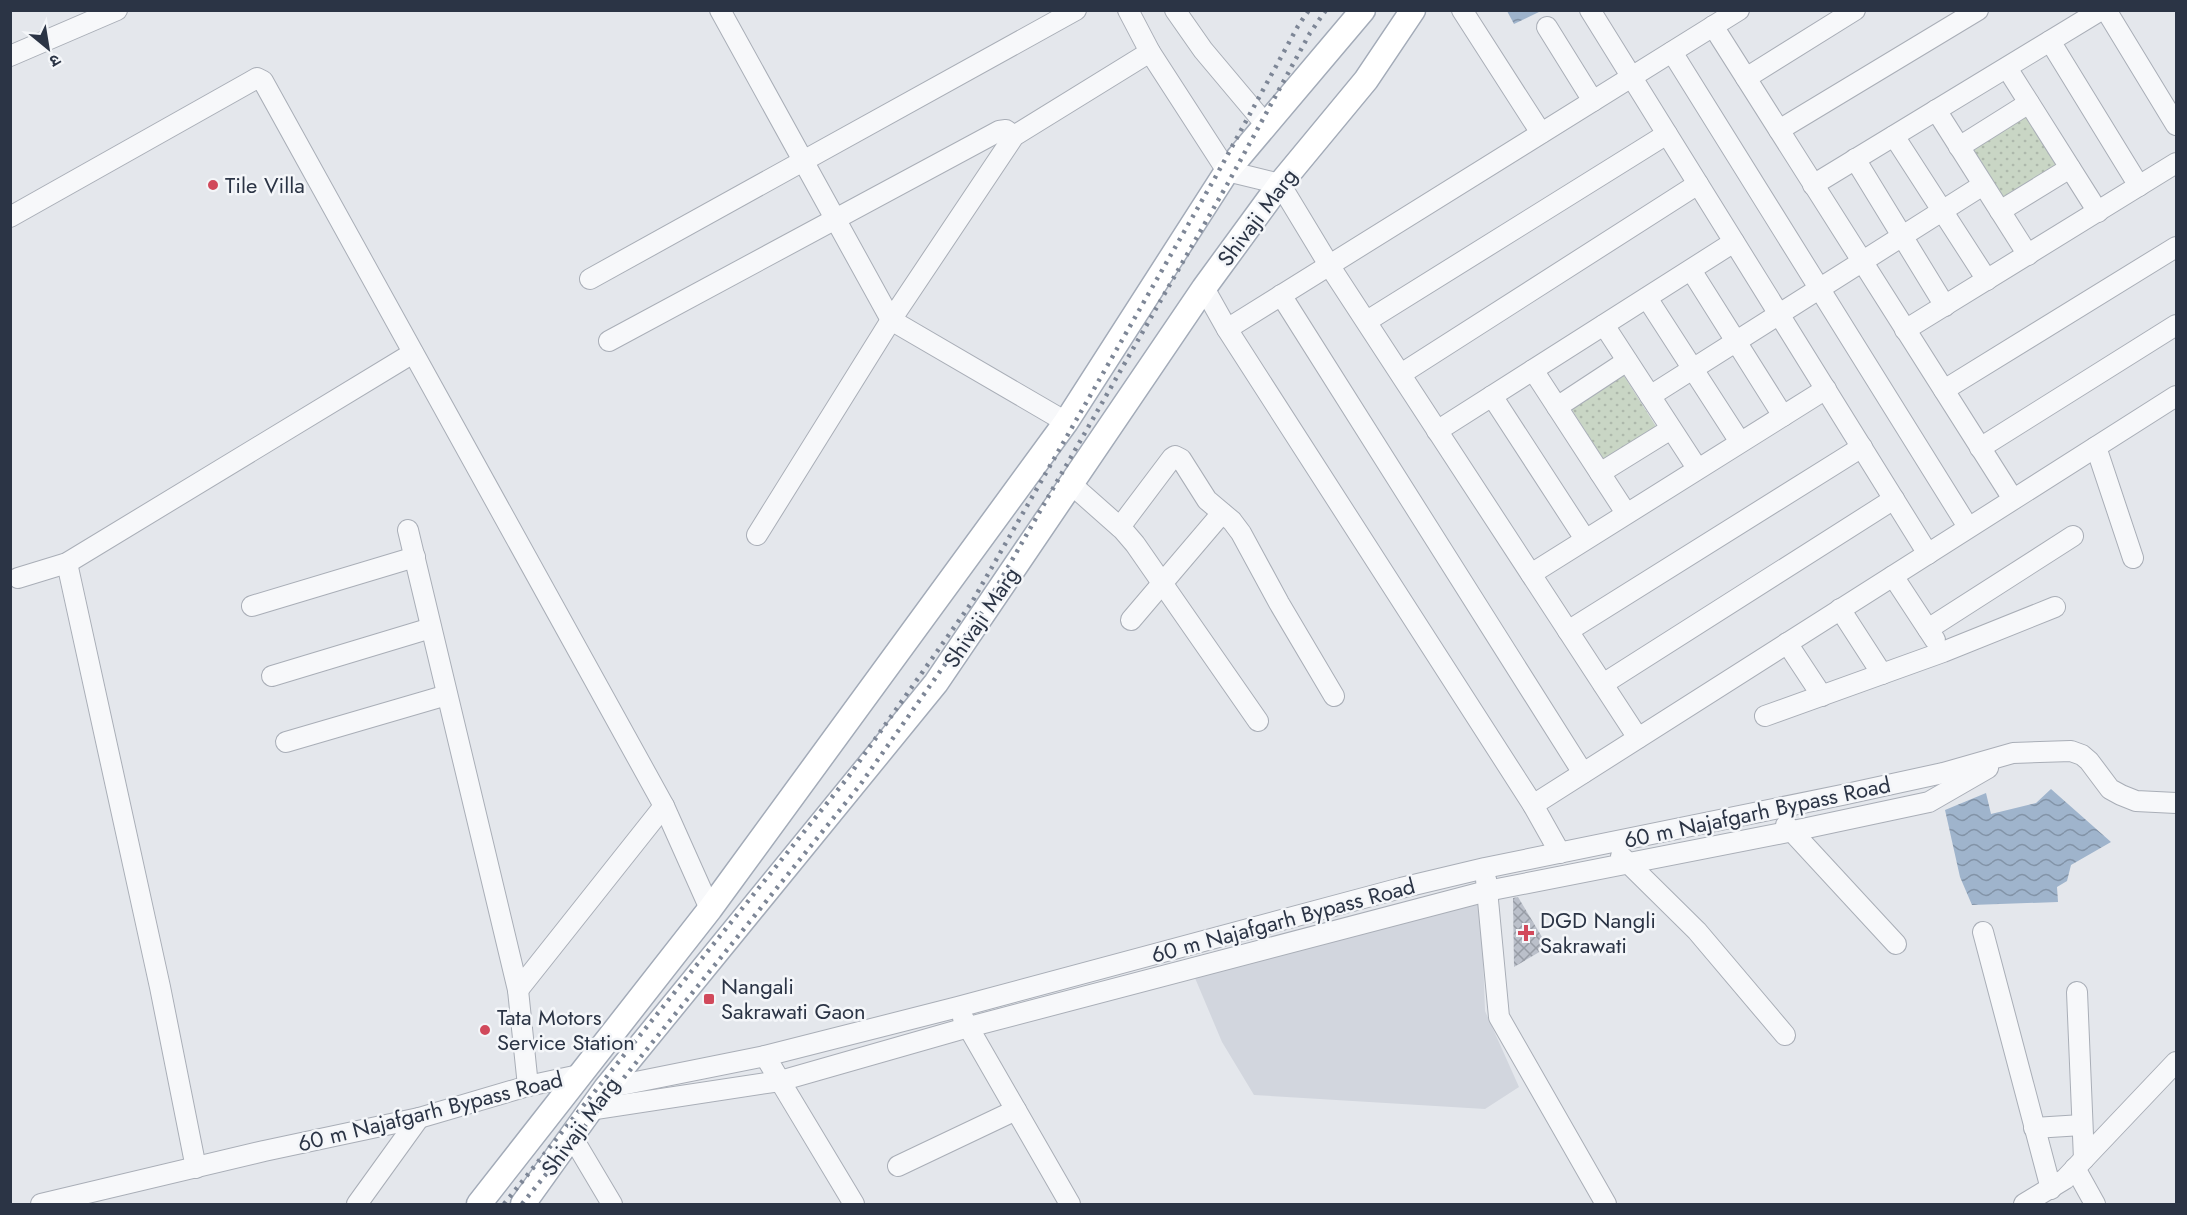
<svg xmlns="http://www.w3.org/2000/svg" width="2187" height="1215" font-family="Jost,'Noto Sans Devanagari',sans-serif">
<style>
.built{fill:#d2d6de}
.green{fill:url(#green-dots)}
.water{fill:url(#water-waves)}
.building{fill:url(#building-cross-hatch)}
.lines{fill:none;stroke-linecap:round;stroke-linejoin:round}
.minor-casing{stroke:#a9aeb7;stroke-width:22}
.major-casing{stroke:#a3abb8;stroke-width:27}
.minor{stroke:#f7f8fa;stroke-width:20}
.major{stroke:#fff;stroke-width:24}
.rail{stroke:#7d8696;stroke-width:4.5;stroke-dasharray:3 6;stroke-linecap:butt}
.poi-dot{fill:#d1495b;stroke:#f4f6f9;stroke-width:2}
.labels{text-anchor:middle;stroke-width:5;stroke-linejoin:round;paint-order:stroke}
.poi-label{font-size:22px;fill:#2b3445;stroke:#f4f6f9;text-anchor:start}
.street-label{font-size:22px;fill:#2b3445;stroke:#f4f6f9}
</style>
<defs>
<pattern id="green-dots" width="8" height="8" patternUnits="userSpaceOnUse" patternTransform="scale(1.5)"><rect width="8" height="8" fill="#c9d6c5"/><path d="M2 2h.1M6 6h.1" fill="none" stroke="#adb8ab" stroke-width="1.8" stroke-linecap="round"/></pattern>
<pattern id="water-waves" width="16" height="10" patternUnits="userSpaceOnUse" patternTransform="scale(1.5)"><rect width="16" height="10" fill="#9fb4cc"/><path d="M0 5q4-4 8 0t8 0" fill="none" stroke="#8293a7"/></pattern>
<pattern id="building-cross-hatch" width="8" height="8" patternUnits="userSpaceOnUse" patternTransform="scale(1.5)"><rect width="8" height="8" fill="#bbc0ca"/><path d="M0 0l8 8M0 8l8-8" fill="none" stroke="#989da6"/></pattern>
</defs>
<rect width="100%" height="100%" fill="#e4e7ec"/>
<!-- built -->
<polygon class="built" points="1481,901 1485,1011 1519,1087 1485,1109 1254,1095 1222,1042 1195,978"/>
<!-- green -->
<g class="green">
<polygon points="2022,111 2059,169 2001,205 1964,147"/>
<polygon points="1621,371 1657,428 1605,462 1569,405"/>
</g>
<!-- water -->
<g class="water">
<polygon points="1507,11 1541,11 1514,24"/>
<polygon points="2051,789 2111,842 2071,865 2067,881 2057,887 2058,902 1972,905 1960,877 1945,810 1986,793 1991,814 2036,803"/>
</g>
<!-- building -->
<polygon class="building" points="1518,897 1548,947 1514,967 1513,898"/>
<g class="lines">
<!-- minor casing -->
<g class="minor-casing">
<g id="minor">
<polyline points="720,10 891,320 1066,422"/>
<polyline points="1128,10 1150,52 1227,171 1280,184 1329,265 1638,738"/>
<polyline points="1175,10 1203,50 1266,125"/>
<polyline points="1462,10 1541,133"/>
<polyline points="1590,10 1928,554"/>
<polyline points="2106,10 2176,125"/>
<polyline points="1713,26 2013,499"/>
<polyline points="1547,27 1593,101"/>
<polyline points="2050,41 2139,186"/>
<polyline points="1672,52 1968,527"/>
<polyline points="10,56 117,10"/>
<polyline points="2007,68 2098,212"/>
<polyline points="1746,78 1855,10"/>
<polyline points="1936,110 2028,255"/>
<polyline points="1779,130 1978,10"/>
<polyline points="1894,136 1987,280"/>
<polyline points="1959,147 2029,103"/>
<polyline points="1855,159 1945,306"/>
<polyline points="1813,185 2101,10"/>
<polyline points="2000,211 2070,168"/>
<polyline points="10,217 250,82 257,78 263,81 664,806 710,909"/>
<polyline points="1691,270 1783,416"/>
<polyline points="590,279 1076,10"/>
<polyline points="1204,288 1227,329 1533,805 1560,853"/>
<polyline points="1281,295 1583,773"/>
<polyline points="1647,298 1740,442"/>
<polyline points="1367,321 1667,134"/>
<polyline points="1604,325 1697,468"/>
<polyline points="1227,329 1739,10"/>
<polyline points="1905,330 2176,163"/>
<polyline points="609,341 999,131 1006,130 1014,136"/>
<polyline points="1533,370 1626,513"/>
<polyline points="1401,374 1698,184"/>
<polyline points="1944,390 2176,247"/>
<polyline points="1492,396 1585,539"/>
<polyline points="1650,396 1983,185"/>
<polyline points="1557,407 1627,361"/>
<polyline points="1437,431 1734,242"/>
<polyline points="2096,447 2133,558"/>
<polyline points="1980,448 2176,325"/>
<polyline points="1600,473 1671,429"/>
<polyline points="1071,484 1123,530 1135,544 1258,721"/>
<polyline points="1120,527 1172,458 1175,456 1181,459 1207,500 1232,521 1241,533 1279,603 1334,696"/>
<polyline points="408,530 518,990 528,1086"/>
<polyline points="757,535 891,320 1014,136 1150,52"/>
<polyline points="67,563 160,987 196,1168"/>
<polyline points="1531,574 1826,389"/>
<polyline points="1893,576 1935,640"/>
<polyline points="18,578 67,563 413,353"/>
<polyline points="252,606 415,557"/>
<polyline points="1840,609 1882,674"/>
<polyline points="1131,620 1222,513"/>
<polyline points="1928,629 2073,536"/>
<polyline points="1568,631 1862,447"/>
<polyline points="1787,643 1822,696"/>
<polyline points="272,676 431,628"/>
<polyline points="1603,684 1894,499"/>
<polyline points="1765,716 1943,652 2055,607"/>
<polyline points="286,742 447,695"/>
<polyline points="1533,805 2176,396"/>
<polyline points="1786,825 1896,944"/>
<polyline points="1621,856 1697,931 1785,1035"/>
<polyline points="1486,879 1499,1017 1606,1204"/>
<polyline points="1983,932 2051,1189"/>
<polyline points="518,990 664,806"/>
<polyline points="2077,992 2084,1159"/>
<polyline points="963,1018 1070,1204"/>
<polyline points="765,1056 854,1204"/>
<polyline points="606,1088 765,1056 958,1007 1401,888 1485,868 1842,795 1943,773 2013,753 2071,751 2082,755 2089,761 2110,789 2121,795 2136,801 2176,803"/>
<polyline points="589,1110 780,1081 969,1027 1487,891 1793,831 1929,802 1988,768"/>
<polyline points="2034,1128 2082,1125"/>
<polyline points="571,1135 612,1204"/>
<polyline points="898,1166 1016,1110"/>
<polyline points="2075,1168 2095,1204"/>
<polyline points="41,1204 264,1151 419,1118 528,1086 579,1075"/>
<polyline points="357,1204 419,1118"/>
<polyline points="2024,1204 2065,1179 2176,1062"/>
</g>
</g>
<!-- major casing -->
<g class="major-casing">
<g id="major">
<polyline points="479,1204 710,909 1066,422 1227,171 1363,10"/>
<polyline points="523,1204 606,1088 936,683 1204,288 1280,184 1366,80 1413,10"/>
</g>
</g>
<!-- minor -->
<use href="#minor" class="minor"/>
<!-- major -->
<use href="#major" class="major"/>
<!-- rail -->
<g class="rail">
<polyline points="504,1204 849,776 972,602 1216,176 1298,26 1309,10"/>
<polyline points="522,1204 860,785 984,609 1228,183 1310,33 1326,10"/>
</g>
</g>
<!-- markers -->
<g class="poi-dot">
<circle cx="213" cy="185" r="6"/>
<path d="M1523 924h6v6h6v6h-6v6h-6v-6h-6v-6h6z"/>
<rect x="703" y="993" width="12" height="12" rx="3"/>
<circle cx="485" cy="1030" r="6"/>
</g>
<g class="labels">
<!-- poi labels -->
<g class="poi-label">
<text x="225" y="193">Tile Villa</text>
<text x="1540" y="928">DGD Nangli<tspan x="1540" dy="25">Sakrawati</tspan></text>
<text x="721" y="994">Nangali<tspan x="721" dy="25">Sakrawati Gaon</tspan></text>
<text x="497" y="1025">Tata Motors<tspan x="497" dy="25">Service Station</tspan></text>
</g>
<!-- street labels -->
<g class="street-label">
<text transform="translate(1257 217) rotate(-53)" y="8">Shivaji Marg</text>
<text transform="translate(981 617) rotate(-56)" y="8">Shivaji Marg</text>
<text transform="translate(1757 812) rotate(-12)" y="8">60 m Najafgarh Bypass Road</text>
<text transform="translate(1283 920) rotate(-15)" y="8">60 m Najafgarh Bypass Road</text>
<text transform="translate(430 1111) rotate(-14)" y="8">60 m Najafgarh Bypass Road</text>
<text transform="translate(580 1126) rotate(-54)" y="8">Shivaji Marg</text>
</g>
</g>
<!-- border -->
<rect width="2187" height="1215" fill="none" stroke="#2b3445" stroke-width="24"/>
<!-- north arrow -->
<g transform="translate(48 48) rotate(150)" stroke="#f4f6f9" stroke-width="4.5" paint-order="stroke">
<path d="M0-4.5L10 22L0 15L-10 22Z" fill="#2b3445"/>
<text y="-9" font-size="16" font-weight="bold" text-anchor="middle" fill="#2b3445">उ</text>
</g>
</svg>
